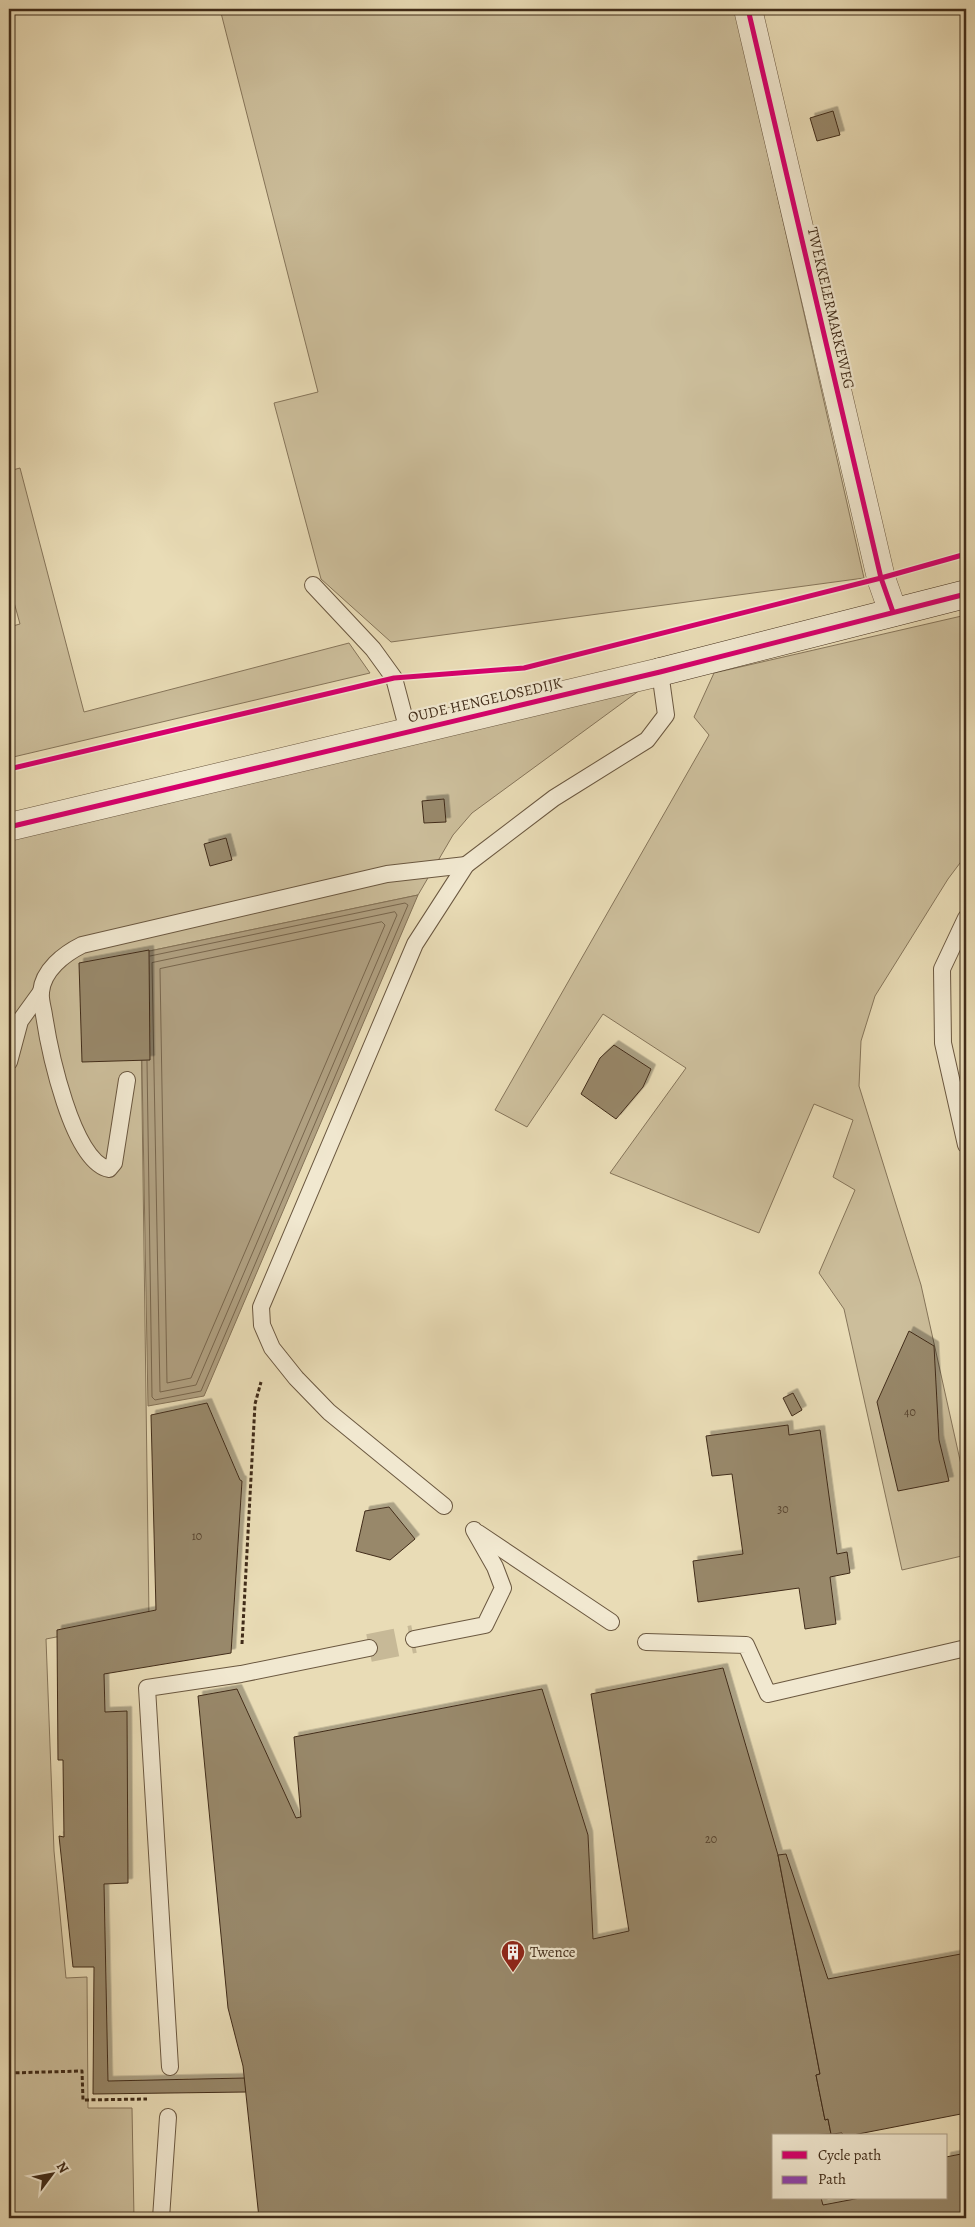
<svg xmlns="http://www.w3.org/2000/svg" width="975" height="2227" font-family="Alegreya,serif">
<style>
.green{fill:#ccbe9b;stroke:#86755a}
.water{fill:#b0a081;stroke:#847257}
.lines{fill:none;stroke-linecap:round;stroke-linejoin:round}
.shore{stroke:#78664d;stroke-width:1}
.building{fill:#98886b;stroke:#412c19;filter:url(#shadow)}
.street-tunnel{stroke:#c7b997;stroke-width:28;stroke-dasharray:28 14;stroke-linecap:butt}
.lane-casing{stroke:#6b5840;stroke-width:18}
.street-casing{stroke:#6b5840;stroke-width:29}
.secondary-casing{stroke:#412c19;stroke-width:29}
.path{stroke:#412c19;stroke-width:3;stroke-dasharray:4 2.5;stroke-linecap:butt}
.lane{stroke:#f1e8d0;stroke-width:16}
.street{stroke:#f1e8d0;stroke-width:28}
.secondary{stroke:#f1e8d0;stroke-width:28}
.quiet{stroke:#8e44ad;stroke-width:4;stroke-dasharray:8 4;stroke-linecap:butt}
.cycleway-casing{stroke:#f1e8d0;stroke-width:8}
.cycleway{stroke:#d6006c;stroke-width:5}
.labels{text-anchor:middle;stroke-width:4.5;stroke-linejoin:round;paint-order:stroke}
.number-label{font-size:12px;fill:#57432e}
.street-label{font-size:15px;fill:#412c19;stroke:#f1e8d0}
.poi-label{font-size:15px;fill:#412c19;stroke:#f1e8d0;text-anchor:start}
</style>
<defs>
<filter id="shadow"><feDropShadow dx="4.5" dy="-4.5" stdDeviation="0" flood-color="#0004"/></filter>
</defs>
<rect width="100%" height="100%" fill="#e9dcb6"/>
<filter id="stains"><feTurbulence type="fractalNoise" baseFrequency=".004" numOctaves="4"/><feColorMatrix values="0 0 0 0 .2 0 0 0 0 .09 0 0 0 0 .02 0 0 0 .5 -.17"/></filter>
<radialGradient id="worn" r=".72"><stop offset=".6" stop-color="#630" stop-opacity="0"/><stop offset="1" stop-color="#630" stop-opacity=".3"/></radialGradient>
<!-- green -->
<g class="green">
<polygon points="220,9 735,9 864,578 391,642 321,579 274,403 318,392"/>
<polygon points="20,468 84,712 349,643 370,673 9,758 9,627 20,624 9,584 9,471"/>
<polygon points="966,615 966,855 948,879 875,996 861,1041 859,1086 921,1285 966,1487 966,1555 902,1570 844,1309 819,1273 855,1190 833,1177 853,1120 814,1104 759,1233 610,1173 686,1068 603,1014 527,1127 495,1110 709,735 694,717 714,673"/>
<polygon points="640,690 472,813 453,835 418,895 140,953 149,1619 46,1639 54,1851 66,1978 87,1977 88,2108 132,2108 134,2218 14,2218 9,2191 9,839"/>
</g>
<!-- water -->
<polygon class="water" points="418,895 204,1396 148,1406 140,953"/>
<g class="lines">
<!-- shore -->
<g class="shore">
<polygon points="395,912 397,915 196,1385 160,1392 152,963"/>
<polygon points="382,922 385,925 191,1378 167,1383 160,969"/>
<polyline points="147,1061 152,1397 155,1400 201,1391 408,905 405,903 150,956"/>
</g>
</g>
<!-- building -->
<g class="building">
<polygon points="833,111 840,135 817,141 810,118"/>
<polygon points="444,799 446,822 424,823 422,801"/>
<polygon points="226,838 232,860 210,866 204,844"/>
<polygon points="149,950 150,1060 82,1062 79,963"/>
<polygon points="614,1045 651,1069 643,1087 616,1119 581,1094 600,1058"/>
<polygon points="909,1331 934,1346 939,1440 949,1481 898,1491 877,1402"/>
<polygon points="793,1393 802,1410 792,1416 783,1398"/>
<polygon points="207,1403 240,1480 242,1481 231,1653 104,1674 105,1712 127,1711 128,1883 104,1884 108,2081 245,2078 246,2092 93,2094 94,1967 73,1967 59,1836 64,1837 63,1760 58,1760 57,1630 156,1610 151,1415"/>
<polygon points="788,1425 789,1435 820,1430 837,1554 847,1552 850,1573 830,1577 836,1624 805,1629 799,1588 698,1602 693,1561 743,1554 732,1474 712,1476 706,1436"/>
<polygon points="389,1507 415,1539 390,1560 356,1551 365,1511"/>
<polygon points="723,1668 778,1855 820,2074 816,2075 825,2120 828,2119 831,2134 774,2136 774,2198 821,2198 823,2205 860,2198 946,2198 946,2157 966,2153 966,2218 259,2218 243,2066 228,2008 198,1696 237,1689 296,1818 301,1817 294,1737 542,1689 588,1835 593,1939 629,1931 591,1694"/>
<polygon points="786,1854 828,1979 966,1953 966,2113 848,2136 843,2136 842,2133 831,2134 828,2119 825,2120 816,2075 820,2074 778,1855"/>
</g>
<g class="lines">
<!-- street-tunnel -->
<polyline class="street-tunnel" points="369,1648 414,1639"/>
<!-- lane casing -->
<g class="lane-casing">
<g id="lane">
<polyline points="313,585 373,649 394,678 408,731"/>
<polyline points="966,918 942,969 943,1043 966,1145"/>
<polyline points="9,1062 20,1021 41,992"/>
<path d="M127 1080 114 1163 109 1169C72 1162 49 1048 44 1015 43 1008 40 999 41 992 43 970 64 954 82 945L387 874 466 865"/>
<polyline points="444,1506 329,1412 296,1378 272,1348 262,1325 261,1307 415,944 466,865 554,798 647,740 666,715 660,672"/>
<polyline points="478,1533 611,1622"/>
<polyline points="414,1639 485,1625 503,1588 495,1567 474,1530"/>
<polyline points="646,1642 746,1645 768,1694 966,1648"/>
<polyline points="170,2067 147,1688 241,1674 369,1648"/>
<polyline points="161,2218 168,2117"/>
</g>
</g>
<!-- street casing -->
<g class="street-casing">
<g id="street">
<polyline points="748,9 881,578 893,612"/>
<polyline points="9,827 660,672"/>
</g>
</g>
<!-- secondary casing -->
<g class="secondary-casing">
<polyline id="secondary" points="660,672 966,594"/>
</g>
<!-- path -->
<g class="path">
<polyline points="242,1644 255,1404 261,1382"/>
<polyline points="9,2073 82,2071 83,2100 147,2099"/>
</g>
<!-- lane -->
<use href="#lane" class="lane"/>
<!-- street -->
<use href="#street" class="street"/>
<!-- secondary -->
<use href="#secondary" class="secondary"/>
<!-- quiet -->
<polyline class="quiet" points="9,810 14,826"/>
<!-- cycleway casing -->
<g class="cycleway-casing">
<g id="cycleway">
<polyline points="748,9 881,578 893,612"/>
<polyline points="9,769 394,678 524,668 881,578 966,554"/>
<polyline points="9,827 660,672 966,594"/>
</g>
</g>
<!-- cycleway -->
<use href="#cycleway" class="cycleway"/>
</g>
<!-- icons -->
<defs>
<g id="building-pin" transform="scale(1.25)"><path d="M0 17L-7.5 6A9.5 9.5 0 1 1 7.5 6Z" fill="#8f2418" stroke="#f1e8d0"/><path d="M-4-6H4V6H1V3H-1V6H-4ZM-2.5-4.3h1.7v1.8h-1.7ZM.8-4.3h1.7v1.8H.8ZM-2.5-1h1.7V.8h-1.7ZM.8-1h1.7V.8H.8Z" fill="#fff"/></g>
</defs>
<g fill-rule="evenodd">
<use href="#building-pin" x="513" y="1952"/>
</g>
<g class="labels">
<!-- number labels -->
<g class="number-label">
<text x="910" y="1416">40</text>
<text x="783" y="1513">30</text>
<text x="197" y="1540">10</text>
<text x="711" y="1843">20</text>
</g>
<!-- street labels -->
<g class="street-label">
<text transform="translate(831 308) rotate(77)" y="5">TWEKKELERMARKEWEG</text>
<text transform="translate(485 700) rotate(-13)" y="5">OUDE HENGELOSEDIJK</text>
</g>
<!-- poi labels -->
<g class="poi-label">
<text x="530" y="1957">Twence</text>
</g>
</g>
<!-- margin -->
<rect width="975" height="2227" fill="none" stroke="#e9dcb6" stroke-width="30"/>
<rect x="10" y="10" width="955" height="2207" fill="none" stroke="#412c19" stroke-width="2.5"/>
<rect x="15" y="15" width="945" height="2197" fill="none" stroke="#412c19"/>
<!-- legend -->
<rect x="772" y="2134" width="175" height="65" fill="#f1e8d0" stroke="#ab9d87"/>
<rect x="782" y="2151" width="25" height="8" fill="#d6006c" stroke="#ab9d87"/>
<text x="818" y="2160" font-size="15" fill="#412c19">Cycle path</text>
<rect x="782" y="2176" width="25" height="8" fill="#8e44ad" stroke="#ab9d87"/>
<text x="818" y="2184" font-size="15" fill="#412c19">Path</text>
<!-- north arrow -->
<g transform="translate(52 2174) rotate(58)" stroke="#f1e8d0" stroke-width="4" paint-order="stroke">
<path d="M0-4L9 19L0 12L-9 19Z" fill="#412c19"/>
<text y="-8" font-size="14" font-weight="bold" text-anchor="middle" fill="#412c19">N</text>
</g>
<rect width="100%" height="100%" filter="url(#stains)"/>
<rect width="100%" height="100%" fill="url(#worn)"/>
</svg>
